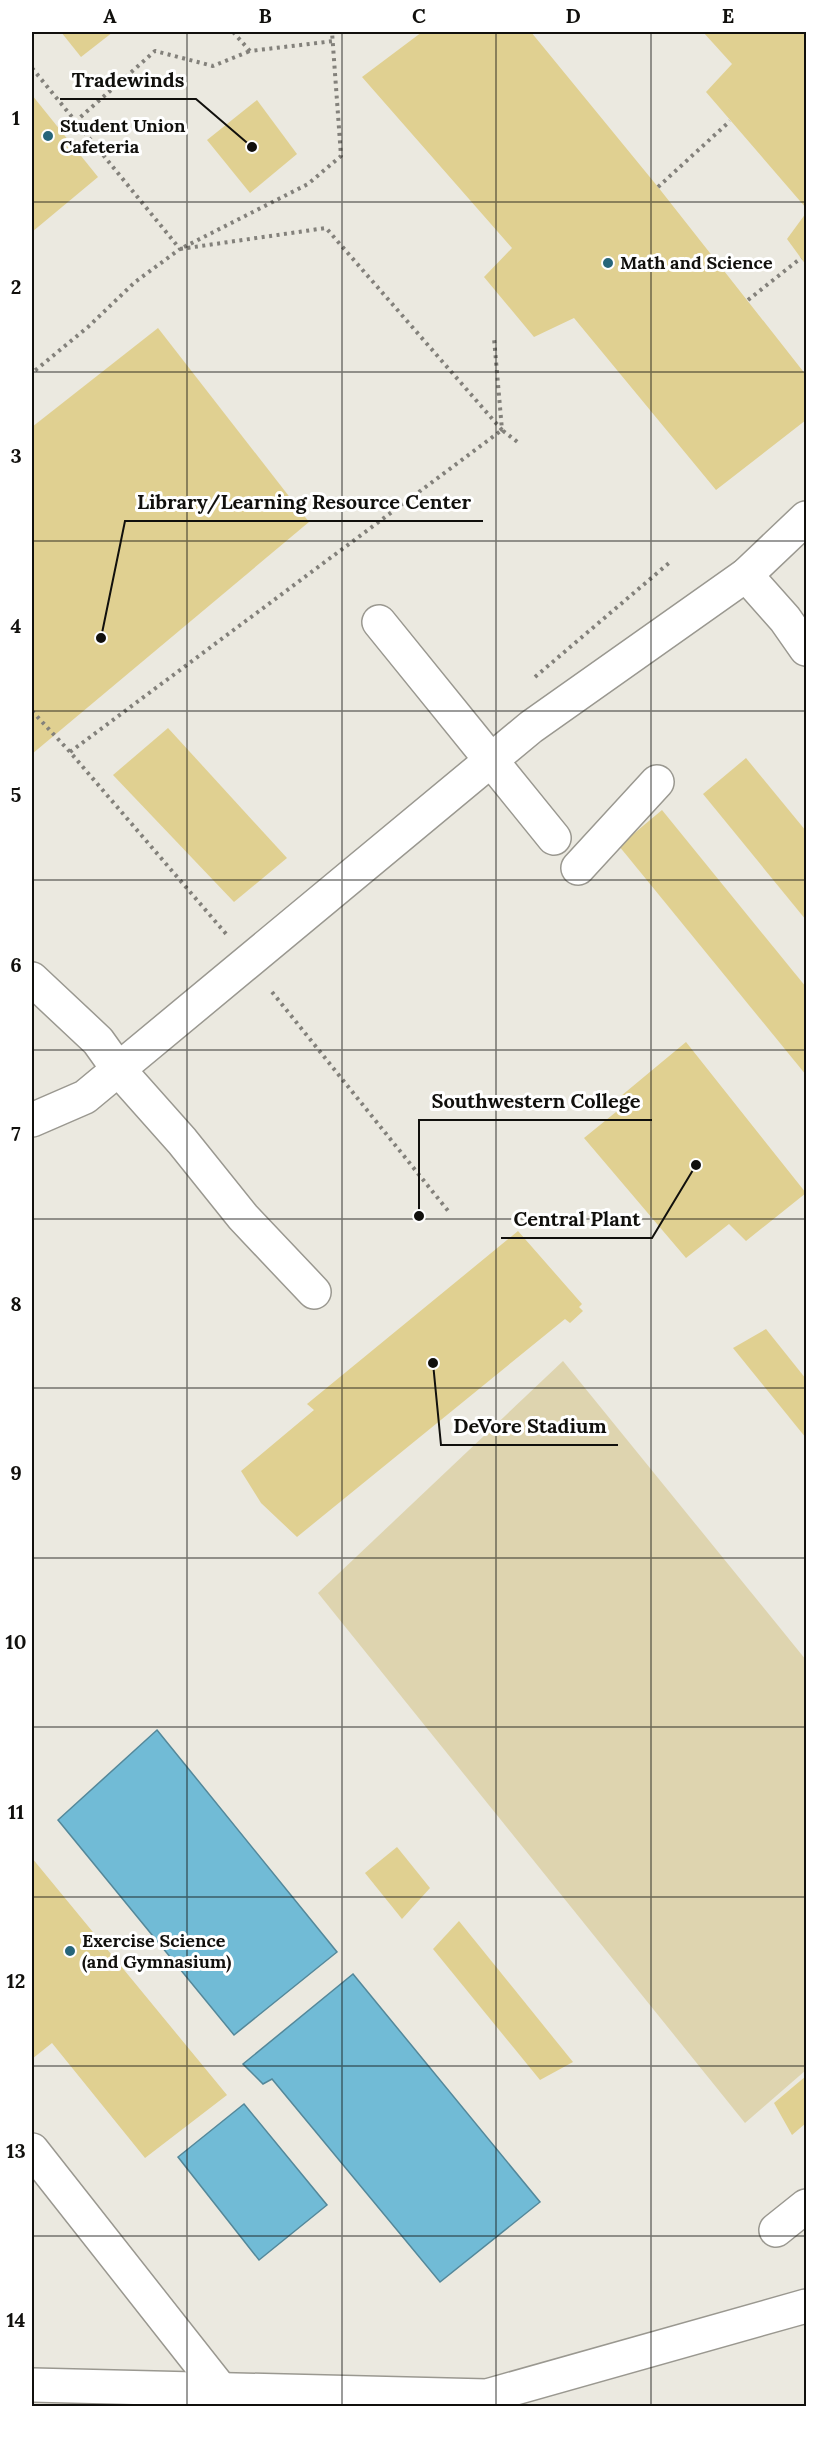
<svg xmlns="http://www.w3.org/2000/svg" width="838" height="2438" font-family="Lora,serif">
<style>
.green{fill:#ded4af}
.water{fill:#71bbd6;stroke:#54889a;stroke-width:1.5}
.building{fill:#e0d091}
.lines{fill:none;stroke-linecap:round;stroke-linejoin:round}
.minor-casing{stroke:#9a9890;stroke-width:36}
.path{stroke:#83817b;stroke-width:4;stroke-dasharray:3 4.5;stroke-linecap:butt}
.minor{stroke:#fff;stroke-width:33}
.grid{fill:none;stroke:#11100d;stroke-width:1.5;stroke-opacity:0.55}
.poi-dot{fill:#26657a;stroke:#fff;stroke-width:2}
.labels{text-anchor:middle;stroke-width:6;stroke-linejoin:round;paint-order:stroke}
.poi-label{font-size:18px;font-weight:bold;fill:#11100d;stroke:#fff;text-anchor:start}
.leader{fill:none;stroke:#11100d;stroke-width:2}
.callout-dot{fill:#11100d;stroke:#fff;stroke-width:2}
.callout-label{font-size:20px;text-anchor:middle;font-weight:bold;fill:#11100d;stroke:#fff;stroke-width:6;stroke-linejoin:round;paint-order:stroke}
.neatline{fill:none;stroke:#11100d;stroke-width:2}
.grid-label{font-size:20px;text-anchor:middle;font-weight:bold;fill:#11100d}
</style>
<rect width="100%" height="100%" fill="#ebe9e0"/>
<!-- green -->
<polygon class="green" points="563,1361 806,1660 806,2070 745,2123 318,1593"/>
<!-- water -->
<g class="water">
<polygon points="157,1730 337,1952 234,2035 58,1820"/>
<polygon points="353,1974 540,2202 440,2282 272,2079 263,2084 243,2064"/>
<polygon points="244,2104 327,2205 259,2260 178,2157"/>
</g>
<!-- building -->
<g class="building">
<polygon points="61,32 113,32 81,57"/>
<polygon points="422,32 531,32 658,187 806,375 806,420 716,490 574,318 534,337 484,277 512,248 362,77"/>
<polygon points="703,32 806,32 806,208 706,92 732,64"/>
<polygon points="32,95 98,177 32,232"/>
<polygon points="257,100 297,154 250,193 207,140"/>
<polygon points="806,213 806,265 787,239"/>
<polygon points="158,328 309,522 32,754 32,427"/>
<polygon points="168,728 287,858 234,902 113,775"/>
<polygon points="746,758 806,831 806,920 703,794"/>
<polygon points="662,810 806,987 806,1075 619,846"/>
<polygon points="686,1042 806,1193 746,1241 729,1224 686,1258 584,1138 627,1103 621,1096"/>
<polygon points="518,1231 582,1304 579,1307 583,1311 570,1323 565,1319 297,1537 261,1503 241,1471 314,1410 307,1404"/>
<polygon points="766,1329 806,1379 806,1438 733,1348"/>
<polygon points="397,1847 430,1888 402,1919 365,1873"/>
<polygon points="32,1858 227,2095 145,2158 52,2043 32,2059"/>
<polygon points="459,1921 573,2062 540,2080 433,1949"/>
<polygon points="806,2076 806,2123 792,2135 774,2103"/>
</g>
<g class="lines">
<!-- minor casing -->
<g class="minor-casing">
<g id="minor">
<polyline points="746,575 785,619 806,649"/>
<polyline points="379,622 554,838"/>
<polyline points="578,868 657,782"/>
<polyline points="32,979 98,1041 118,1069 182,1141 243,1217 314,1292"/>
<polyline points="32,1120 85,1097 531,727 746,575 806,518"/>
<polyline points="32,2150 221,2390"/>
<polyline points="776,2230 806,2206"/>
<polyline points="32,2385 487,2396 806,2306"/>
</g>
</g>
<!-- path -->
<g class="path">
<polyline points="233,32 250,51 334,41"/>
<polyline points="32,68 180,249 135,282 88,327 32,373"/>
<polyline points="75,122 155,51 213,66 250,51"/>
<polyline points="658,187 730,121"/>
<polyline points="184,247 308,184 341,156 332,32"/>
<polyline points="180,249 326,228 502,430 494,338"/>
<polyline points="748,300 801,258"/>
<polyline points="535,677 669,563"/>
<polyline points="32,711 70,752 227,935"/>
<polyline points="70,752 502,430 520,444"/>
<polyline points="272,992 449,1212"/>
</g>
<!-- minor -->
<use href="#minor" class="minor"/>
</g>
<!-- grid -->
<path class="grid" d="M187 32V2406M342 32V2406M496 32V2406M651 32V2406M32 202H806M32 372H806M32 541H806M32 711H806M32 880H806M32 1050H806M32 1219H806M32 1388H806M32 1558H806M32 1727H806M32 1897H806M32 2066H806M32 2236H806"/>
<!-- markers -->
<g class="poi-dot">
<circle cx="48" cy="136" r="6"/>
<circle cx="608" cy="263" r="6"/>
<circle cx="70" cy="1951" r="6"/>
</g>
<g class="labels">
<!-- poi labels -->
<g class="poi-label">
<text x="60" y="132">Student Union<tspan x="60" dy="21">Cafeteria</tspan></text>
<text x="620" y="269">Math and Science</text>
<text x="82" y="1947">Exercise Science<tspan x="82" dy="21">(and Gymnasium)</tspan></text>
</g>
</g>
<!-- callouts -->
<path class="leader" d="M252 147L196 99H60M101 638L125 521H483M419 1216L419 1120H652M696 1165L652 1238H501M433 1363L441 1445H618"/>
<g class="callout-dot">
<circle cx="252" cy="147" r="6"/>
<circle cx="101" cy="638" r="6"/>
<circle cx="419" cy="1216" r="6"/>
<circle cx="696" cy="1165" r="6"/>
<circle cx="433" cy="1363" r="6"/>
</g>
<g class="callout-label">
<text x="128" y="87">Tradewinds</text>
<text x="304" y="509">Library/Learning Resource Center</text>
<text x="536" y="1108">Southwestern College</text>
<text x="577" y="1226">Central Plant</text>
<text x="530" y="1433">DeVore Stadium</text>
</g>
<!-- border -->
<rect width="838" height="2438" fill="none" stroke="#ffffff" stroke-width="66"/>
<rect x="33" y="33" width="772" height="2372" class="neatline"/>
<g class="grid-label">
<text x="110" y="23">A</text>
<text x="265" y="23">B</text>
<text x="419" y="23">C</text>
<text x="573" y="23">D</text>
<text x="728" y="23">E</text>
<text x="16" y="125">1</text>
<text x="16" y="294">2</text>
<text x="16" y="463">3</text>
<text x="16" y="633">4</text>
<text x="16" y="802">5</text>
<text x="16" y="972">6</text>
<text x="16" y="1141">7</text>
<text x="16" y="1311">8</text>
<text x="16" y="1480">9</text>
<text x="16" y="1649">10</text>
<text x="16" y="1819">11</text>
<text x="16" y="1988">12</text>
<text x="16" y="2158">13</text>
<text x="16" y="2327">14</text>
</g>
</svg>
